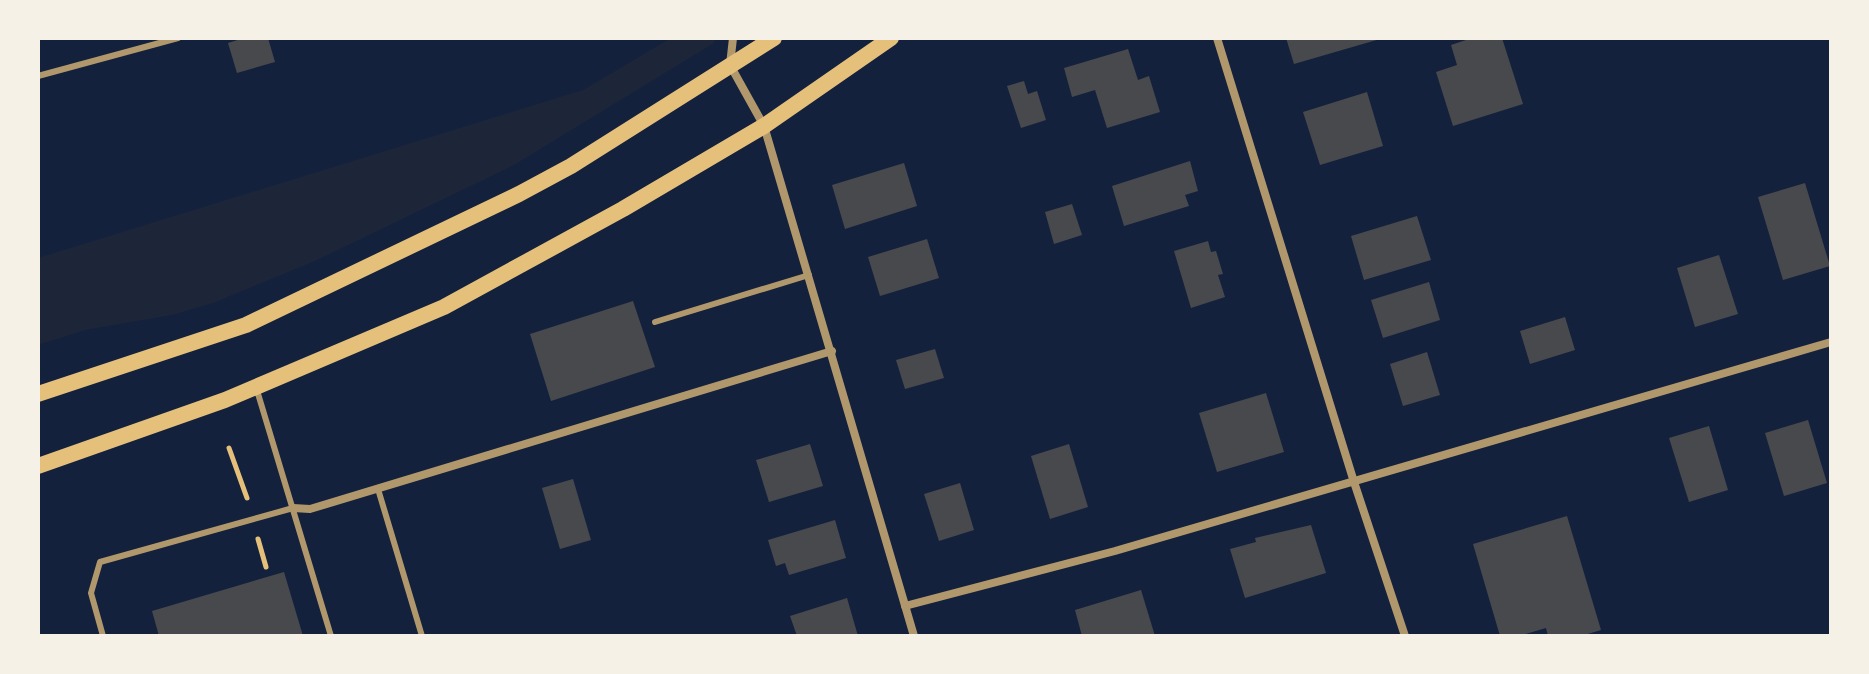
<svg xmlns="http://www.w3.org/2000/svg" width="1869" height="674" font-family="Jost,sans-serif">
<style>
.green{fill:#1d2539}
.building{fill:#48494c}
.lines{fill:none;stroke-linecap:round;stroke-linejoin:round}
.path{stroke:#e5c07b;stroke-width:5}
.service{stroke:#b1986c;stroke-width:6}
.minor{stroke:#b1986c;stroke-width:8}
.secondary{stroke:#e5c07b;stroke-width:16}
</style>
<rect width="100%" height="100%" fill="#14213d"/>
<!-- green -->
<polygon class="green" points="671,38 715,38 714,43 514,165 315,261 213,303 172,315 85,330 38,345 38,258 583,90"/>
<!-- building -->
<g class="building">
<polygon points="244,38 268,38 275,62 237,73 228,43"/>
<polygon points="1286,38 1380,38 1380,39 1294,64"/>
<polygon points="1472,38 1502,38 1523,104 1453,126 1436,72 1457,65 1451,45"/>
<polygon points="1128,49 1138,80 1149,76 1160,112 1107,128 1095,90 1072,97 1064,68"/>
<polygon points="1024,81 1028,94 1037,91 1046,120 1021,128 1007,86"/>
<polygon points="1367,92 1383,146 1320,165 1303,112"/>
<polygon points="1190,161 1198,191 1185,195 1189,206 1124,226 1112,186"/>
<polygon points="904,163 917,206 845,229 832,185"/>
<polygon points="1805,183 1830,266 1783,280 1758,197"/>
<polygon points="1072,204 1082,235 1054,244 1045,212"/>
<polygon points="1417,216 1431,260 1364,280 1351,236"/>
<polygon points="927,239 939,278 880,296 868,257"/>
<polygon points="1208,241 1211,252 1216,251 1223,274 1218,275 1225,297 1191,308 1174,251"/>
<polygon points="1719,255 1738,314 1695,327 1677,268"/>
<polygon points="1429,282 1440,320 1383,338 1371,300"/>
<polygon points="633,301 655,367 551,401 530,334"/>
<polygon points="1565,317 1575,350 1530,364 1520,331"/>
<polygon points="935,349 944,378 905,389 896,360"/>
<polygon points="1427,352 1440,395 1403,406 1390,364"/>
<polygon points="1266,393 1284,452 1217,472 1199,413"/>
<polygon points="1808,420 1827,483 1784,496 1765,433"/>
<polygon points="1709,426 1728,490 1689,502 1669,438"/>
<polygon points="810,444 823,486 769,502 756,460"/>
<polygon points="1069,444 1088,507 1050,519 1031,456"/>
<polygon points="573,479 591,540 560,549 542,488"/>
<polygon points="960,483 974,530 939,541 924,494"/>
<polygon points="1567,516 1601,630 1581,636 1548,636 1546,628 1519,636 1500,636 1473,544"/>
<polygon points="835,520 846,558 789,575 785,563 776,566 768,540"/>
<polygon points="1311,525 1326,573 1245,598 1230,549 1256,542 1255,538"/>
<polygon points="284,572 303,636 159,636 152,611"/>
<polygon points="1141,590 1155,636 1082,636 1075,610"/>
<polygon points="847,598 858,636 797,636 790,616"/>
</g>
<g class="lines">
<!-- path -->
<g class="path">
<polyline points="229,448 247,498"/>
<polyline points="258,539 266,567"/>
</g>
<!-- service -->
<g class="service">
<polyline points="38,76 178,38"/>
<polyline points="655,322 809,275"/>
<polyline points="256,387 331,636"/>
<polyline points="378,489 422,636"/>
<polyline points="103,636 91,593 100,562 293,508"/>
</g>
<!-- minor -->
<g class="minor">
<polyline points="733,38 730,65 764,126 914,636"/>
<polyline points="1217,38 1354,482 1405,636"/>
<polyline points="293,508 310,509 832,351"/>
<polyline points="905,606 1115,551 1831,342"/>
</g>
<!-- secondary -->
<g class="secondary">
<polyline points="38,394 246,325 519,194 571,166 774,38"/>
<polyline points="38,466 225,400 444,307 623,209 764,126 891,38"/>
</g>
</g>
<!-- border -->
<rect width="1869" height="674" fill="none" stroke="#f6f1e7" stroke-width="80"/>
</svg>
